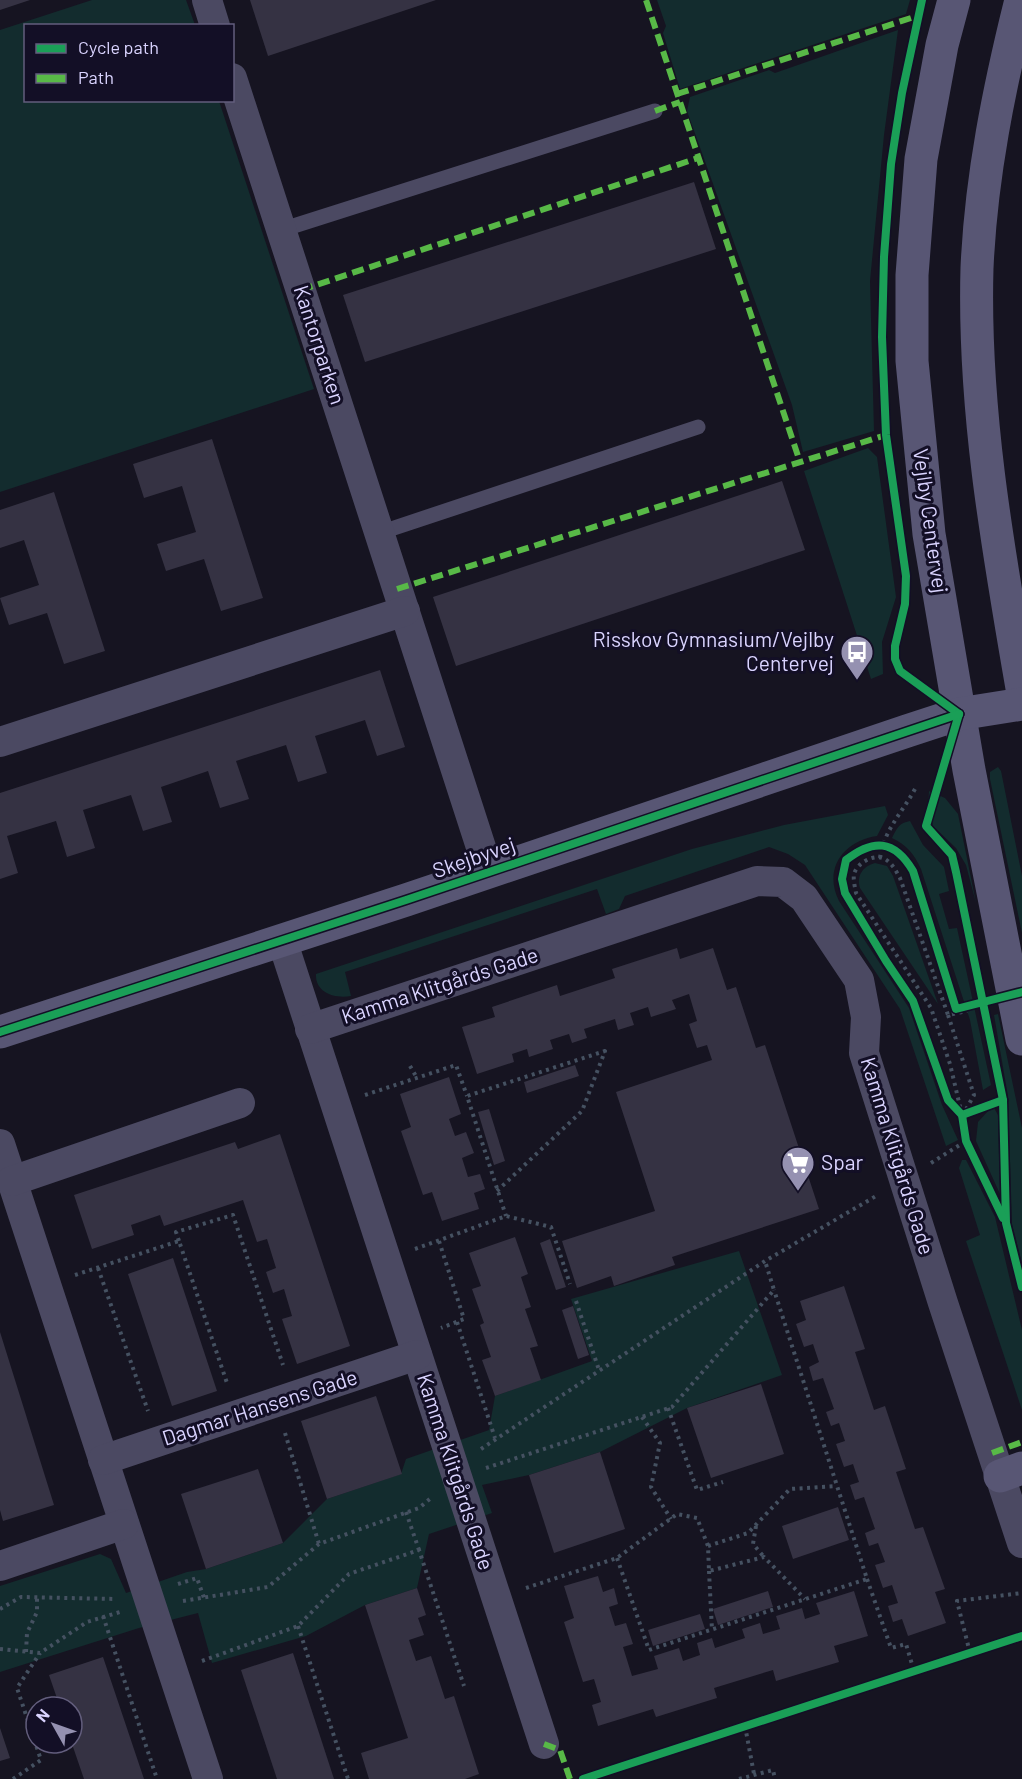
<svg xmlns="http://www.w3.org/2000/svg" width="1022" height="1779" font-family="Barlow,sans-serif">
<style>
.green{fill:#132c2e}
.building{fill:#353243}
.lines{fill:none;stroke-linecap:round;stroke-linejoin:round}
.path{stroke:#455161;stroke-width:4;stroke-dasharray:3 4.5;stroke-linecap:butt}
.lane{stroke:#4b4962;stroke-width:15}
.street{stroke:#4b4962;stroke-width:30}
.secondary{stroke:#585674;stroke-width:33}
.quiet{stroke:#58b947;stroke-width:6;stroke-dasharray:12 6;stroke-linecap:butt}
.cycleway-casing{stroke:#130f26;stroke-width:11}
.cycleway{stroke:#1a9f57;stroke-width:8}
.labels{text-anchor:middle;stroke-width:6;stroke-linejoin:round;paint-order:stroke}
.street-label{font-size:21px;fill:#dad4ff;stroke:#130f26}
.poi-label{font-size:21px;fill:#dad4ff;stroke:#130f26;text-anchor:end}
</style>
<rect width="100%" height="100%" fill="#161421"/>
<!-- green -->
<g class="green">
<polygon points="92,0 186,0 195,25 26,26 26,100 219,101 314,389 0,492 0,30"/>
<polygon points="657,0 910,0 906,14 680,89 663,33 666,26"/>
<polygon points="898,30 884,135 870,281 874,431 803,452 792,405 687,111 690,97 769,70 775,73"/>
<polygon points="868,448 877,457 896,597 882,642 883,674 871,679 804,471"/>
<polygon points="998,767 1001,771 1022,876 1022,933 990,779 990,772"/>
<polygon points="929,791 945,798 958,814 976,903 966,865 956,848 933,826 928,807"/>
<path d="M885 806 888 815 877 836C843 841 823 869 839 901L909 1008 942 1105 958 1140 946 1146 900 1009 805 865 788 854 769 847 625 896 619 909 606 914 597 889 345 972 351 996C335 999 315 993 316 974L692 849 784 825Z"/>
<path d="M910 821 923 845 944 867 949 891 939 894 949 929 957 928 991 1085 983 1090 970 1020 921 869C914 854 907 845 892 838 897 828 899 823 910 821Z"/>
<path d="M875 863 887 866 893 876 938 1004 860 888C856 876 863 866 875 863Z"/>
<polygon points="998,1014 1022,1128 1022,1263 1012,1224 1008,1096 994,1015"/>
<polygon points="994,1108 998,1115 1000,1194 976,1141 978,1122 990,1109"/>
<polygon points="962,1160 966,1160 995,1217 1022,1330 1022,1410 966,1241 980,1235 959,1168"/>
<polygon points="739,1251 782,1375 687,1408 600,1452 529,1475 482,1485 492,1513 429,1534 417,1588 365,1605 306,1636 212,1663 198,1613 139,1628 0,1672 0,1586 100,1554 111,1559 126,1593 187,1572 206,1569 283,1543 327,1499 401,1474 406,1459 489,1430 495,1396 592,1361 571,1299"/>
</g>
<!-- building -->
<g class="building">
<polygon points="0,0 30,0 0,10"/>
<polygon points="250,0 436,0 268,56"/>
<polygon points="694,182 716,249 365,362 343,295"/>
<polygon points="212,439 263,598 221,611 204,559 166,571 157,544 196,532 182,486 144,498 133,464"/>
<polygon points="782,481 805,550 456,666 433,597"/>
<polygon points="54,492 105,651 64,664 47,613 9,625 0,598 39,585 24,540 0,548 0,510"/>
<polygon points="380,670 405,747 377,756 365,720 315,736 327,773 298,782 286,745 236,761 249,799 220,808 208,771 161,787 172,822 143,831 131,795 83,810 95,848 67,857 56,821 7,836 18,873 0,879 0,793"/>
<polygon points="677,948 680,959 713,948 727,990 736,987 756,1048 765,1045 819,1209 672,1257 675,1265 614,1286 611,1276 577,1288 562,1241 655,1211 616,1092 712,1060 707,1045 697,1048 689,1024 697,1021 689,994 672,1000 676,1009 651,1017 648,1007 630,1013 634,1025 618,1030 615,1019 584,1029 587,1038 572,1043 569,1034 550,1040 553,1049 529,1057 527,1049 512,1054 514,1062 477,1074 462,1027 495,1017 492,1007 557,985 560,996 615,978 612,969"/>
<polygon points="575,1065 579,1076 527,1093 524,1082"/>
<polygon points="449,1077 461,1114 449,1119 455,1136 466,1132 474,1153 462,1158 468,1177 480,1174 485,1189 474,1193 479,1209 442,1221 432,1192 423,1195 401,1131 411,1127 400,1094"/>
<polygon points="489,1109 505,1161 494,1165 478,1112"/>
<polygon points="280,1134 350,1346 297,1364 282,1319 292,1316 284,1289 273,1293 266,1272 276,1268 267,1239 257,1242 243,1200 164,1226 160,1215 131,1225 134,1235 92,1249 74,1195 235,1142 238,1149"/>
<polygon points="515,1237 528,1274 521,1277 531,1307 525,1309 538,1346 530,1348 541,1380 495,1396 482,1360 491,1357 480,1325 484,1323 472,1289 481,1286 469,1253"/>
<polygon points="550,1239 566,1287 556,1290 540,1243"/>
<polygon points="173,1258 217,1391 172,1406 128,1274"/>
<polygon points="844,1286 865,1349 855,1352 874,1410 885,1406 906,1469 896,1472 915,1529 923,1527 945,1589 935,1592 946,1623 908,1636 902,1619 893,1622 888,1606 898,1603 892,1585 883,1588 875,1565 885,1562 878,1543 869,1546 865,1533 875,1529 864,1497 855,1500 850,1485 859,1482 853,1464 844,1467 836,1444 845,1441 839,1423 831,1426 826,1412 834,1409 823,1378 813,1381 809,1367 819,1362 813,1344 804,1347 796,1324 806,1320 800,1301"/>
<polygon points="573,1306 589,1355 578,1359 562,1310"/>
<polygon points="0,1332 54,1505 3,1521 0,1510"/>
<polygon points="761,1384 784,1454 711,1478 687,1408"/>
<polygon points="376,1396 402,1474 327,1499 301,1421"/>
<polygon points="600,1452 625,1529 554,1553 529,1475"/>
<polygon points="258,1469 283,1543 206,1569 181,1494"/>
<polygon points="838,1507 849,1540 793,1559 782,1526"/>
<polygon points="598,1576 603,1592 614,1588 618,1604 609,1607 615,1626 626,1623 633,1644 623,1647 632,1676 658,1669 654,1656 679,1648 683,1661 700,1655 697,1643 712,1638 715,1648 745,1638 742,1629 760,1623 763,1634 780,1629 776,1616 802,1608 805,1619 820,1614 816,1603 854,1591 868,1636 834,1646 839,1662 776,1681 773,1670 714,1688 717,1698 656,1717 653,1709 598,1726 592,1705 601,1702 594,1679 583,1682 564,1622 574,1618 564,1586"/>
<polygon points="417,1588 426,1615 418,1618 424,1635 409,1640 416,1661 431,1656 445,1699 454,1696 479,1774 465,1779 369,1779 361,1753 408,1738 365,1605"/>
<polygon points="768,1591 773,1607 718,1625 713,1609"/>
<polygon points="700,1614 705,1629 653,1646 648,1630"/>
<polygon points="293,1653 334,1779 277,1779 241,1670"/>
<polygon points="103,1657 144,1779 84,1779 72,1744 72,1707 60,1707 49,1675"/>
<polygon points="0,1728 10,1758 0,1761"/>
</g>
<g class="lines">
<!-- path -->
<g class="path">
<path d="M880 858C884 830 902 813 915 789"/>
<polyline points="948,1015 974,1095 963,1115"/>
<polyline points="410,1066 417,1078"/>
<polyline points="365,1095 456,1065 467,1096"/>
<path d="M962 1115 950 1064 931 1008 856 893C855 887 853 880 854 874 857 863 874 853 885 859 892 863 896 871 900 878L948 1015 967 1011"/>
<polyline points="931,1163 966,1141"/>
<polyline points="497,1191 582,1111 605,1051 467,1096 506,1216"/>
<polyline points="179,1241 176,1232 233,1215 283,1365"/>
<polyline points="439,1241 464,1319 441,1328"/>
<polyline points="415,1249 506,1216 551,1227 570,1284"/>
<polyline points="98,1268 148,1411"/>
<polyline points="75,1275 179,1241 228,1386"/>
<polyline points="576,1301 599,1370"/>
<polyline points="457,1322 495,1438"/>
<polyline points="668,1408 697,1490 723,1482"/>
<polyline points="642,1417 660,1443 651,1487 671,1519"/>
<polyline points="285,1433 319,1544"/>
<polyline points="481,1449 765,1261 876,1196"/>
<polyline points="486,1468 672,1407 774,1290 765,1261"/>
<polyline points="406,1512 419,1550"/>
<polyline points="756,1526 753,1544 764,1557"/>
<polyline points="708,1546 748,1533 790,1489 837,1486"/>
<polyline points="617,1558 649,1650 867,1579 774,1290"/>
<polyline points="709,1571 712,1630"/>
<polyline points="867,1579 891,1648 906,1644 914,1671"/>
<polyline points="178,1584 197,1578 204,1598"/>
<polyline points="526,1588 617,1558 677,1514 697,1518 708,1546 709,1571 764,1557 805,1599"/>
<polyline points="183,1601 268,1587 319,1544 419,1508 431,1498"/>
<polyline points="0,1609 21,1597 116,1599"/>
<polyline points="103,1616 157,1779"/>
<polyline points="298,1626 348,1779"/>
<polyline points="0,1649 40,1653 87,1622 120,1612"/>
<polyline points="26,1652 27,1633 37,1612 37,1598"/>
<polyline points="970,1653 957,1601 1022,1593"/>
<polyline points="202,1661 298,1626 349,1574 419,1550 464,1686"/>
<polyline points="745,1726 754,1774"/>
<polyline points="13,1779 41,1760 17,1688 40,1653"/>
<polyline points="739,1779 773,1770 775,1779"/>
</g>
<!-- lane -->
<g class="lane">
<polyline points="281,230 655,111"/>
<polyline points="379,533 698,427"/>
</g>
<!-- street -->
<g class="street">
<polyline points="207,0 215,26"/>
<polyline points="232,78 489,872"/>
<polyline points="0,742 405,611"/>
<polyline points="282,940 544,1744"/>
<polyline points="310,1029 757,881 783,882 804,898 859,980 866,1017 864,1053 943,1303 1022,1543"/>
<polyline points="0,1144 208,1779"/>
<polyline points="12,1181 240,1103"/>
<polyline points="103,1460 417,1355"/>
<polyline points="0,1566 124,1524"/>
</g>
<!-- secondary -->
<g class="secondary">
<polyline points="954,0 942,45 921,159 912,275 912,361 929,534 969,770 1022,1039"/>
<path d="M1021 0C999 88 981 177 977 268 973 409 998 549 1022 688"/>
<polyline points="0,1032 406,900 907,731 959,714 1022,704"/>
<polyline points="1000,1476 1022,1468"/>
</g>
<!-- quiet -->
<g class="quiet">
<polyline points="646,0 800,462"/>
<polyline points="677,94 911,18 917,17"/>
<polyline points="655,111 680,102"/>
<polyline points="301,290 698,158"/>
<polyline points="397,589 886,435"/>
<polyline points="992,1453 1022,1442"/>
<polyline points="544,1744 560,1750 570,1779"/>
</g>
<!-- cycleway casing -->
<g class="cycleway-casing">
<g id="cycleway">
<polyline points="922,0 902,93 891,164 884,257 882,337 886,435 906,576 905,604 895,646 895,659 900,671 959,714"/>
<polyline points="959,714 926,826 952,855 956,872 1003,1100 1006,1223 1022,1287"/>
<polyline points="0,1032 406,900 959,714"/>
<path d="M1003 1100 962 1115 948 1100 913 1001 886 961 845 893 842 879 846 860C873 839 894 839 913 871L956 1009 1022 992"/>
<polyline points="962,1115 966,1141 1003,1218"/>
<polyline points="583,1779 1022,1636"/>
</g>
</g>
<!-- cycleway -->
<use href="#cycleway" class="cycleway"/>
</g>
<!-- icons -->
<defs>
<g id="bus-pin" transform="scale(1.725)"><path d="M0 17L-7.5 6A9.5 9.5 0 1 1 7.5 6Z" fill="#9591b1" stroke="#130f26"/><path d="M-5-6H5V4H4V6H2V4H-2V6H-4V4H-5ZM-3.5-4V0h7V-4ZM-3.5 1.2v1.5H-2V1.2ZM2 1.2v1.5H3.5V1.2Z" fill="#fff"/></g>
<g id="supermarket-pin" transform="scale(1.725)"><path d="M0 17L-7.5 6A9.5 9.5 0 1 1 7.5 6Z" fill="#9591b1" stroke="#130f26"/><path d="M-6-5.5h2.5l.6 2H6L4.5 2H-2.5L-4.4-4H-6ZM-1.5 3.2a1.3 1.3 0 1 0 .1 0ZM3 3.2a1.3 1.3 0 1 0 .1 0Z" fill="#fff"/></g>
</defs>
<g fill-rule="evenodd">
<use href="#bus-pin" x="857" y="652"/>
<use href="#supermarket-pin" x="798" y="1163"/>
</g>
<g class="labels">
<!-- street labels -->
<g class="street-label">
<text transform="translate(319 345) rotate(72)" y="7">Kantorparken</text>
<text transform="translate(930 521) rotate(82)" y="7">Vejlby Centervej</text>
<text transform="translate(474 858) rotate(-19)" y="7">Skejbyvej</text>
<text transform="translate(440 986) rotate(-18)" y="7">Kamma Klitgårds Gade</text>
<text transform="translate(897 1156) rotate(73)" y="7">Kamma Klitgårds Gade</text>
<text transform="translate(260 1408) rotate(-18)" y="7">Dagmar Hansens Gade</text>
<text transform="translate(455 1472) rotate(72)" y="7">Kamma Klitgårds Gade</text>
</g>
<!-- poi labels -->
<g class="poi-label">
<text x="834" y="647">Risskov Gymnasium/Vejlby<tspan x="834" dy="24">Centervej</tspan></text>
<text x="821" y="1170" text-anchor="start">Spar</text>
</g>
</g>
<!-- legend -->
<rect x="24" y="24" width="210" height="78" fill="#130f26" stroke="#635e7d" stroke-width="1.5"/>
<rect x="36" y="44" width="30" height="9" fill="#1a9f57" stroke="#635e7d" stroke-width="1.5"/>
<text x="78" y="54" font-size="18" fill="#dad4ff">Cycle path</text>
<rect x="36" y="74" width="30" height="9" fill="#58b947" stroke="#635e7d" stroke-width="1.5"/>
<text x="78" y="84" font-size="18" fill="#dad4ff">Path</text>
<!-- north arrow -->
<g transform="translate(54 1725) rotate(310)"><circle r="28" fill="#130f26" stroke="#635e7d" stroke-width="1.5"/>
<path d="M0-4.5L10 22L0 15L-10 22Z" fill="#9591b1"/>
<text y="-9" font-size="16" font-weight="bold" text-anchor="middle" fill="#dad4ff">N</text>
</g>
</svg>
